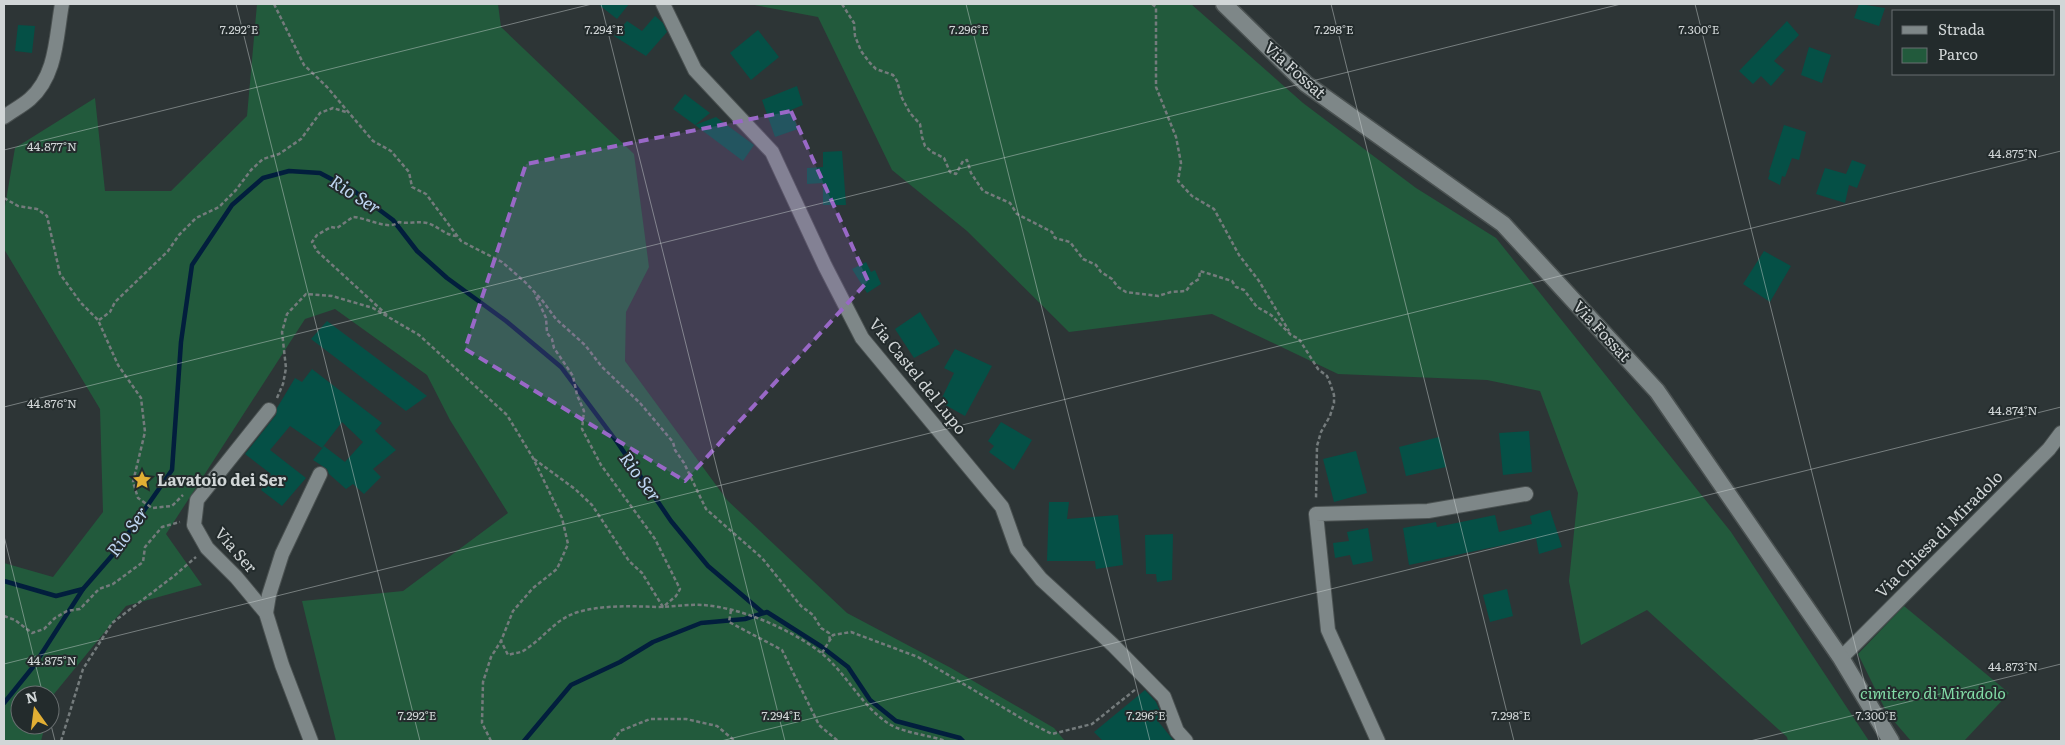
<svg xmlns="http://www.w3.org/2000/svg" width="2065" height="745" font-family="Literata,serif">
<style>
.green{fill:#225a3c}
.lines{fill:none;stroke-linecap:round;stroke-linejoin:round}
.stream{stroke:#021e3d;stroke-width:4.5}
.building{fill:#055046}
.minor-casing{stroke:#4a5151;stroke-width:16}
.tertiary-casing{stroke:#4a5151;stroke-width:19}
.path{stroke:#747b7c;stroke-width:2.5;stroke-dasharray:4 2.5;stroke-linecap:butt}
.minor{stroke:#7e8788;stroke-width:14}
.tertiary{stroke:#7e8788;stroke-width:16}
.marked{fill:#9968c7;fill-opacity:0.2;stroke:#9968c7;stroke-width:4;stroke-dasharray:10 6;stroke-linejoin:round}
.ticks{fill:none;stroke:#d1d6d7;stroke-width:1;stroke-opacity:0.45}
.labels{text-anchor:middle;stroke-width:4;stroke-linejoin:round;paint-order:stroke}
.street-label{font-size:16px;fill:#d1d6d7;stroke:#232b2c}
.poi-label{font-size:16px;font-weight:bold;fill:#d1d6d7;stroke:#232b2c;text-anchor:start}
.park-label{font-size:16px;font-style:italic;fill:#82dba6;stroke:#232b2c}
.water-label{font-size:18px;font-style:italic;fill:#bfd6f2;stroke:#232b2c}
.ticks-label{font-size:12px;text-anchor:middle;fill:#d1d6d7;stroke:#232b2c;stroke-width:4;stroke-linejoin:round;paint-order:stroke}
</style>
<rect width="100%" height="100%" fill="#2d3536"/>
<!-- green -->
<g class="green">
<polygon points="257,4 498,4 501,27 634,154 649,267 626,312 625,361 727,500 847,613 951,668 1054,728 1065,741 336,741 302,601 403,591 508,513 450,420 427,375 335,309 305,319 166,534 202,585 126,606 54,694 50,709 50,695 20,695 20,725 45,725 41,741 4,741 4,563 53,577 103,512 100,409 4,249 4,212 15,148 95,98 105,191 171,191 247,116"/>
<polygon points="749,4 1191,4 1303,103 1416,188 1496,238 1731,532 1869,741 1788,741 1787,737 1647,610 1581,645 1569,581 1578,493 1540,391 1487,380 1338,374 1212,314 1069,332 967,231 892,170 818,17"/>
<polygon points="1904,606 2009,693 1964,741 1911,741 1887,713 1858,654"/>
</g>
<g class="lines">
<!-- stream -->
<g class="stream">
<polyline points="4,581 56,596 83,589 116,551 172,470 181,342 192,265 232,205 263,178 289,171 320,173 354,191 393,220 417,251 447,278 506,321 561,367 617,442 671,521 708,566 762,612"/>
<polyline points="4,703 33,667 83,589"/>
<polyline points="524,741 571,685 620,662 653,642 701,623 745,619 767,612 822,647 848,667 870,700 896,721 960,738 963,741"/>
</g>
</g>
<!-- building -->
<g class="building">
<polygon points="598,4 629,4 617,19"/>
<polygon points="1859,4 1885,8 1879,26 1854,18"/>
<polygon points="655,16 663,23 667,32 646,56 614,36 627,21 642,31"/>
<polygon points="1787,21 1799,35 1774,61 1785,70 1771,86 1761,76 1753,84 1739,71"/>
<polygon points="18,25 35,26 32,53 15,51"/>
<polygon points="758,30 779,57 751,80 730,53"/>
<polygon points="1809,47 1831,55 1822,83 1801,75"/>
<polygon points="797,86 803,105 791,110 798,129 775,137 762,100"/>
<polygon points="685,94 710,113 695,125 673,109"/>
<polygon points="716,117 754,145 743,161 695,125"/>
<polygon points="1784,125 1806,132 1799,160 1792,158 1785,177 1782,176 1780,185 1768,179 1770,173 1769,172"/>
<polygon points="842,151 846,205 823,205 823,183 807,184 807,168 823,167 823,152"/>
<polygon points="1852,160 1866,165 1857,188 1849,185 1845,203 1816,194 1825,168 1846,174"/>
<polygon points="1764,251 1791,266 1770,302 1743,284"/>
<polygon points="866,262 871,272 875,270 881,284 867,293 852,269"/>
<polygon points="920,312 940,344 914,358 895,329"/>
<polygon points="327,321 427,396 406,411 311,339"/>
<polygon points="955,349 992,366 965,416 940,402 954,373 944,368"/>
<polygon points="312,369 382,423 375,431 396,450 373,469 381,477 364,494 353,484 346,489 329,474 327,469 313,460 324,446 345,462 363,442 342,422 322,448 290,426 270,450 306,478 282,506 261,490 271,474 245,454 276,415 277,408 295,378 302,382"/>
<polygon points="1001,422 1032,440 1014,470 989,452 994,446 988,441"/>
<polygon points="1529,431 1532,472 1503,475 1499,433"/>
<polygon points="1439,437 1446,467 1406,476 1399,447"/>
<polygon points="1356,451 1367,493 1334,502 1323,459"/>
<polygon points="1049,502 1069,502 1067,519 1118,515 1123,565 1096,569 1095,561 1047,561"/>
<polygon points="1550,510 1562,547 1539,554 1536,538 1409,565 1403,528 1436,522 1437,527 1495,515 1499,532 1532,524 1530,516"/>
<polygon points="1368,528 1373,561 1353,565 1350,555 1335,558 1333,543 1349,541 1347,532"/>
<polygon points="1173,534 1172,580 1157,582 1156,574 1146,574 1145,535"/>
<polygon points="1507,589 1513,616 1490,622 1483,595"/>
<polygon points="1145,690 1156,702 1162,716 1157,720 1174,741 1103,741 1094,732"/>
</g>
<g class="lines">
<!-- minor casing -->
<g class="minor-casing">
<g id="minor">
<polyline points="663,4 695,70 772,152 825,266 862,338 1002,507 1017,549 1041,579 1113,645 1164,697 1177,731 1186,741"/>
<path d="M4 117C12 111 22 106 30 99 57 75 56 36 62 4"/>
<polyline points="269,410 197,500 194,525 207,548 236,577 266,613 282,665 311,741"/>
<polyline points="266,613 269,595 282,554 320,474"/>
<polyline points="1841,658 2049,449 2061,433"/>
<polyline points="1378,741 1328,630 1316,514 1428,511 1526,494"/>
</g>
</g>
<!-- tertiary casing -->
<g class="tertiary-casing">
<polyline id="tertiary" points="1224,4 1306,84 1503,224 1657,391 1841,658 1891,741"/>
</g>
<!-- path -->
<g class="path">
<polyline points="274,4 304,65 327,87 373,141 391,151 409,172 412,187 426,194 461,241 502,262 525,282 542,300 556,319 585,345 602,367 640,403 673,442 675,450 684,463 706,509 762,558 801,606 813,615 821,628 829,633 830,641"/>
<polyline points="842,4 854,23 855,36 861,51 870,63 876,69 893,75 897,81 902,98 910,113 920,124 922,137 925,146 932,152 944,158 950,172 956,174 963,161 967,160 971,173 983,191 1010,203 1017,214 1052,232 1055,238 1070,242 1083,259 1096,265 1101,272 1112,279 1118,287 1126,292 1158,296 1171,292 1186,291 1191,284 1199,279 1200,271 1232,281 1236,287 1244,290 1257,307 1271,315 1291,335 1299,339 1318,369 1327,376 1330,383 1334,395 1334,403 1330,416 1321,432 1317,446 1316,499"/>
<polyline points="1152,4 1156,7 1156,87 1176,137 1181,163 1178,181 1192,196 1214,209 1239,255 1259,281 1289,331"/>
<polyline points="4,198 18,206 37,209 47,216 60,274 81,303 98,320 118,365 141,398 145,432 133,482 138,498 152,508 172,506 183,495"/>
<path d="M387 315 317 251 312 242 317 235 331 227 337 228 353 217C368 218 389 231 399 222 408 224 418 221 427 223 438 226 445 235 456 236"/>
<polyline points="99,320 110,312 115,302 168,251 179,235 196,218 219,207 236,190 251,170 263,159 279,154 301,139 320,113 333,108 346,112"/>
<path d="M277 398 283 384 286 368 282 332 287 314 306 294 332 296 373 308 419 335 507 415 533 458 562 518 568 544 557 569 533 588 513 611 501 641 508 655C514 653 522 653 526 649 545 637 555 619 578 612 604 605 630 606 657 607 672 607 687 604 702 605 740 607 790 629 820 652 847 673 861 707 891 725 905 733 929 735 945 741"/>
<polyline points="534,459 575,489 592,505 629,561 642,573 663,607 676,596 680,589 655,539 601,465 582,429 584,411 577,395 573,376 554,348 552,339 547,333 546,318 535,294"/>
<polyline points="731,610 729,622 782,650 819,725 838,741"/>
<polyline points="4,616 15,620 32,633 44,629 55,618 67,611 80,609 99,589 113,584 143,562 145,547 162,527 180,522"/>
<polyline points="822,653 833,635 851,632 918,657 1026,721 1052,734 1092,724 1136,689"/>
<polyline points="61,741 83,669 112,623 174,576 196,557"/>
<polyline points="491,741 482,723 483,682 491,657 501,641"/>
<polyline points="613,741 620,731 650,719 686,719 717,726 735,741"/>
</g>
<!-- minor -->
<use href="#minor" class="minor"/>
<!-- tertiary -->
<use href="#tertiary" class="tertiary"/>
</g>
<!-- marked area -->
<path class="marked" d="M791 111 868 281 685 481 465 349 526 164Z"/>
<!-- ticks -->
<path class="ticks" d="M236 4 420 741M601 4 785 741M966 4 1150 741M1331 4 1514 741M1695 4 1879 741M2060 4 2061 8M4 150 592 4M4 407 1621 4M4 536 43 695M4 664 2061 151M50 721 55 741M721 741 2061 407M1750 741 2061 664"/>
<!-- icons -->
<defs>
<g id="sight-bare" transform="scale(1.5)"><path d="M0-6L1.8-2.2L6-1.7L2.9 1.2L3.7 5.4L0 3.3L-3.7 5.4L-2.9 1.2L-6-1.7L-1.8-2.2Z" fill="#e2af34" stroke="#232b2c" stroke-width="2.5" paint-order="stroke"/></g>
</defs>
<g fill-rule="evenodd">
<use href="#sight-bare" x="142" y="480"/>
</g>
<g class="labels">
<!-- street labels -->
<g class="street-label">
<text transform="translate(1295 70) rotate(42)" y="6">Via Fossat</text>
<text transform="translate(1602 331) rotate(47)" y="6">Via Fossat</text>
<text transform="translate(918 376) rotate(51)" y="6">Via Castel del Lupo</text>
<text transform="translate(1939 534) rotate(-45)" y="6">Via Chiesa di Miradolo</text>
<text transform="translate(236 550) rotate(49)" y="6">Via Ser</text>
</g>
<!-- poi labels -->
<g class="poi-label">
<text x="157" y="486">Lavatoio dei Ser</text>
</g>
<!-- park labels -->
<g class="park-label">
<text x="1933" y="699">cimitero di Miradolo</text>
</g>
<!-- water labels -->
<g class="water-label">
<text transform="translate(355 195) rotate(33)" y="6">Rio Ser</text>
<text transform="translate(640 477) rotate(54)" y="6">Rio Ser</text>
<text transform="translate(128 532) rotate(-54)" y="6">Rio Ser</text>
</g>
</g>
<g class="ticks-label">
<text x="969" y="34">7.296°E</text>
<text x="239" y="34">7.292°E</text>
<text x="604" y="34">7.294°E</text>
<text x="1334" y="34">7.298°E</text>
<text x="1699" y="34">7.300°E</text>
<text x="52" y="151">44.877°N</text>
<text x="2013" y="158">44.875°N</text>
<text x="52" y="408">44.876°N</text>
<text x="2013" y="415">44.874°N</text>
<text x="52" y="665">44.875°N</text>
<text x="2013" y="671">44.873°N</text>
<text x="417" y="720">7.292°E</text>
<text x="781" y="720">7.294°E</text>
<text x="1146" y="720">7.296°E</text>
<text x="1511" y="720">7.298°E</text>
<text x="1876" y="720">7.300°E</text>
</g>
<!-- border -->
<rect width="2065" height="745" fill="none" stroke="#d1d6d7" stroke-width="10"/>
<!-- legend -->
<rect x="1892" y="10" width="162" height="65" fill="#232b2c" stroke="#696f70"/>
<rect x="1902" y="26" width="25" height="8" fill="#7e8788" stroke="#696f70"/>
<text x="1938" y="35" font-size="15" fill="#d1d6d7">Strada</text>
<rect x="1902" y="48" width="25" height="15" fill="#225a3c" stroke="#696f70"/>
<text x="1938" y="60" font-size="15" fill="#d1d6d7">Parco</text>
<!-- north arrow -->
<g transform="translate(35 710) rotate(346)"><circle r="24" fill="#232b2c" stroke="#696f70"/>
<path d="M0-4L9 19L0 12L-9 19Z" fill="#e2af34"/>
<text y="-8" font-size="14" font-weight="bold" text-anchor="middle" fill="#d1d6d7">N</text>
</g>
</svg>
